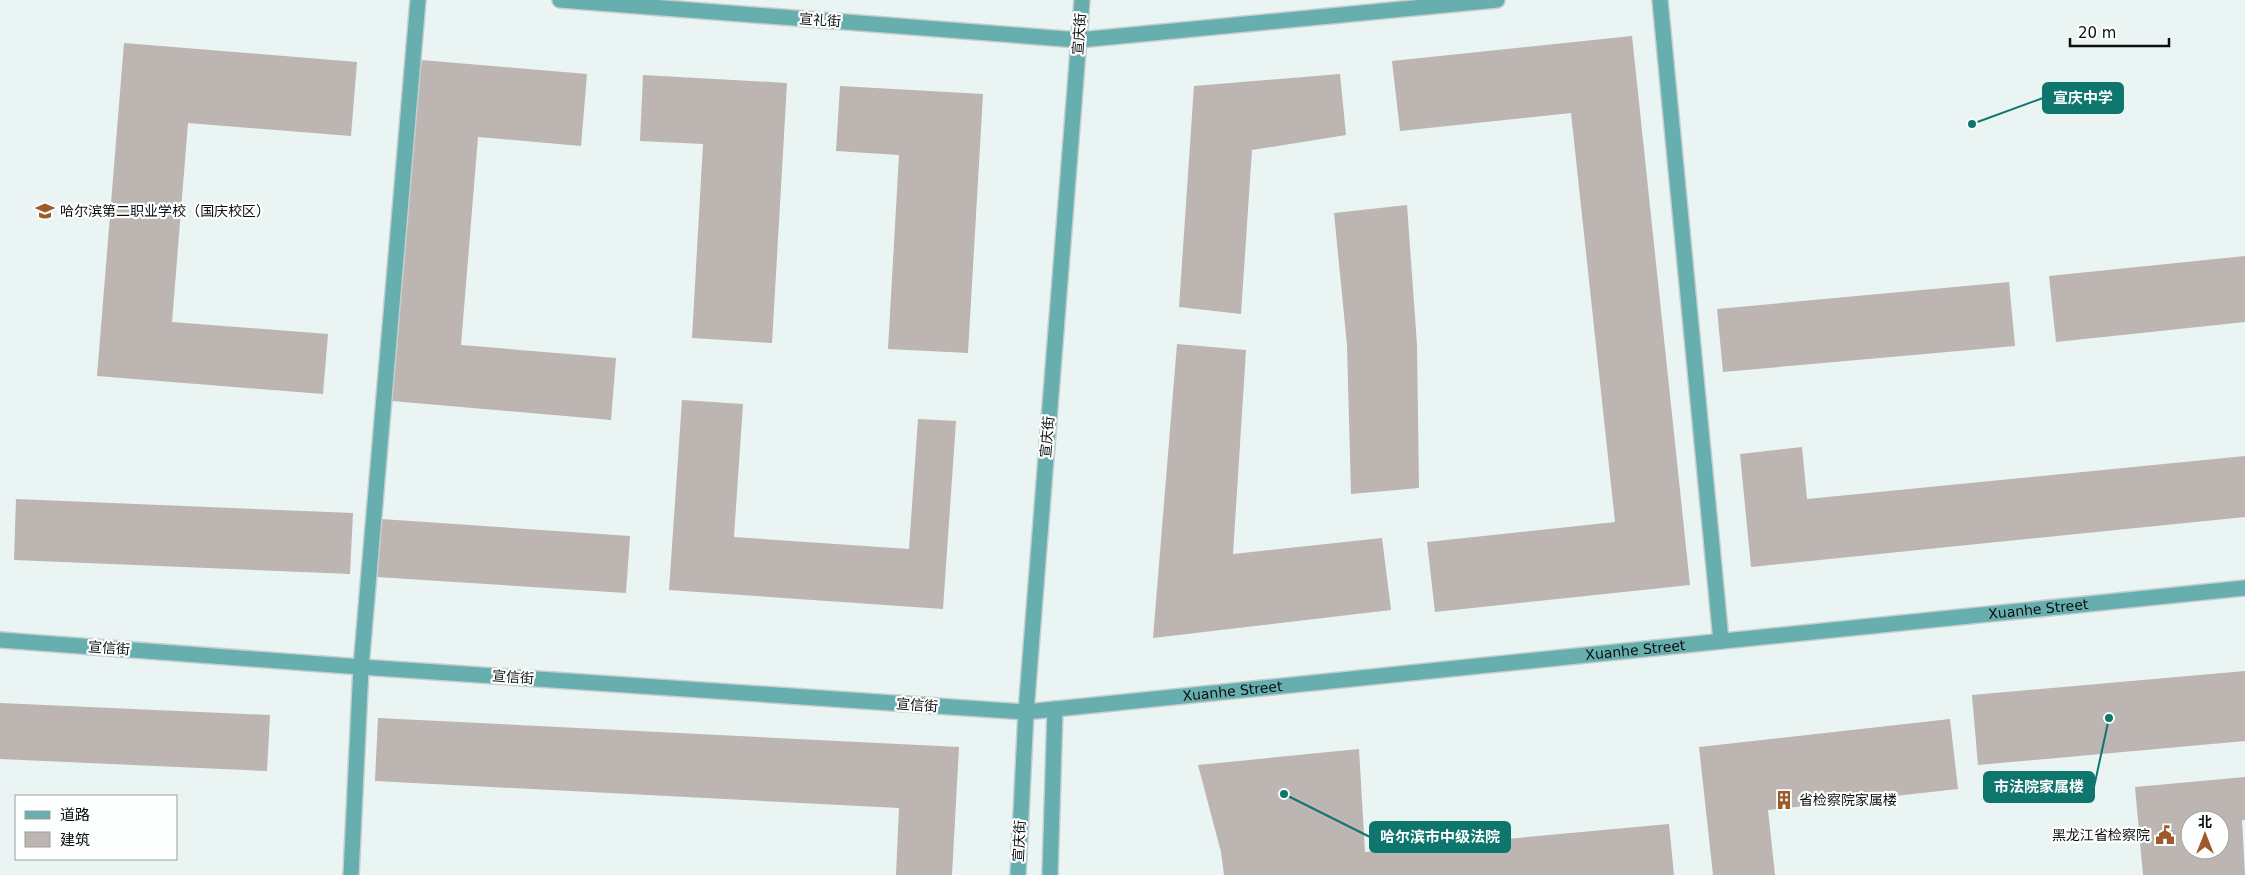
<svg xmlns="http://www.w3.org/2000/svg" width="2245" height="875" font-family="'DejaVu Sans','Noto Sans SC',sans-serif">
<style>
.building{fill:#bcb5b1;fill-rule:evenodd}
.lines{fill:none;stroke-linecap:round;stroke-linejoin:round}
.minor-casing{stroke:#c6cfcf;stroke-width:18}
.minor{stroke:#66afae;stroke-width:15}
.labels{text-anchor:middle;stroke-width:4.5;stroke-linejoin:round;paint-order:stroke}
.street-label{font-size:14px;fill:#0c0f0f;stroke:#fdffff}
.poi-label{font-size:14px;fill:#0c0f0f;stroke:#fdffff;text-anchor:start}
.leader{fill:none;stroke:#0f766e;stroke-width:2}
.callout-dot{fill:#0f766e;stroke:#fdffff;stroke-width:2}
.callout{fill:#0f766e;stroke:#0f766e;stroke-width:2}
.callout-label{font-size:15px;text-anchor:middle;font-weight:bold;fill:#fff}
</style>
<rect width="100%" height="100%" fill="#eaf4f3"/>
<!-- building -->
<g class="building">
<polygon points="1632,36 1690,585 1435,612 1427,542 1615,522 1571,113 1400,131 1392,61"/>
<polygon points="124,43 357,62 351,136 188,123 172,322 328,334 323,394 97,376"/>
<polygon points="421,60 587,74 581,146 478,137 461,345 616,358 611,420 392,401"/>
<polygon points="1340,74 1346,135 1252,150 1241,314 1179,307 1194,86"/>
<polygon points="643,75 787,83 772,343 692,338 703,144 640,141"/>
<polygon points="840,86 983,94 968,353 888,349 899,155 836,151"/>
<polygon points="1407,205 1417,345 1419,488 1351,494 1347,345 1334,213"/>
<polygon points="2245,256 2245,322 2056,342 2049,276"/>
<polygon points="2009,282 2015,346 1723,372 1717,309"/>
<polygon points="1177,344 1246,350 1233,554 1382,538 1391,610 1153,638"/>
<polygon points="682,400 743,404 734,537 909,549 918,419 956,421 943,609 669,590"/>
<polygon points="1802,447 1807,499 2245,456 2245,517 1751,567 1740,454"/>
<polygon points="16,499 353,513 350,574 14,560"/>
<polygon points="381,519 630,536 626,593 377,577"/>
<polygon points="2245,671 2245,741 1978,765 1972,695"/>
<polygon points="0,703 270,715 267,771 0,759"/>
<polygon points="378,718 959,747 952,875 896,875 899,808 375,781"/>
<polygon points="1950,719 1958,789 1768,810 1775,875 1713,875 1699,747"/>
<polygon points="1359,749 1365,852 1669,824 1674,875 1224,875 1221,852 1198,765"/>
<path d="M2245 777V820H2242L2245 875H2143L2135 787ZM2190 820H2220V850H2190Z"/>
</g>
<g class="lines">
<!-- minor casing -->
<g class="minor-casing">
<g id="minor">
<polyline points="560,0 1079,40 1497,0"/>
<polyline points="1660,0 1721,641"/>
<path id="s1" d="M0 640 361 667 1026 712 2245 588"/>
<polyline points="351,875 361,667 418,0"/>
<polyline points="1018,875 1026,712 1082,0"/>
<polyline points="1050,875 1055,709"/>
</g>
</g>
<!-- minor -->
<use href="#minor" class="minor"/>
</g>
<!-- icons -->
<defs>
<g id="school-bare" transform="scale(1.5)"><path d="M0-5L7-2L0 1L-7-2ZM-4 1L0 2.5L4 1V4Q0 6-4 4Z" fill="#9d5a2a" stroke="#fdffff" stroke-width="2.5" paint-order="stroke"/></g>
<g id="building-bare" transform="scale(1.5)"><path d="M-4-6H4V6H1V3H-1V6H-4ZM-2.5-4.3h1.7v1.8h-1.7ZM.8-4.3h1.7v1.8H.8ZM-2.5-1h1.7V.8h-1.7ZM.8-1h1.7V.8H.8Z" fill="#9d5a2a" stroke="#fdffff" stroke-width="2.5" paint-order="stroke"/></g>
<g id="civic-bare" transform="scale(1.5)"><path d="M-.6-6.5H3V-4.5H.6V-3L4-1V1h2V6H-6V1h2V-1L-.6-3ZM-1.2 2.5V6h2.4V2.5Z" fill="#9d5a2a" stroke="#fdffff" stroke-width="2.5" paint-order="stroke"/></g>
</defs>
<g fill-rule="evenodd">
<use href="#school-bare" x="45" y="211"/>
<use href="#building-bare" x="1784" y="800"/>
<use href="#civic-bare" x="2165" y="835"/>
</g>
<g class="labels">
<!-- street labels -->
<g class="street-label">
<text transform="translate(820 20) rotate(4)" y="5">宣礼街</text>
<text transform="translate(1079 34) rotate(-86)" y="5">宣庆街</text>
<text transform="translate(1047 437) rotate(-85)" y="5">宣庆街</text>
<text dy="5" stroke="none"><textPath href="#s1" startOffset="2046">Xuanhe Street</textPath></text>
<text transform="translate(109 648) rotate(4)" y="5">宣信街</text>
<text dy="5" stroke="none"><textPath href="#s1" startOffset="1641">Xuanhe Street</textPath></text>
<text transform="translate(513 677) rotate(4)" y="5">宣信街</text>
<text dy="5" stroke="none"><textPath href="#s1" startOffset="1236">Xuanhe Street</textPath></text>
<text transform="translate(917 705) rotate(4)" y="5">宣信街</text>
<text transform="translate(1019 841) rotate(-87)" y="5">宣庆街</text>
</g>
<!-- poi labels -->
<g class="poi-label">
<text x="60" y="216">哈尔滨第二职业学校（国庆校区）</text>
<text x="1799" y="805">省检察院家属楼</text>
<text x="2150" y="840" text-anchor="end">黑龙江省检察院</text>
</g>
</g>
<!-- callouts -->
<path class="leader" d="M1972 124L2043 98M2109 718L2094 787M1284 794L1370 837"/>
<g class="callout-dot">
<circle cx="1972" cy="124" r="5"/>
<circle cx="2109" cy="718" r="5"/>
<circle cx="1284" cy="794" r="5"/>
</g>
<g class="callout">
<rect x="2043" y="83" width="80" height="30" rx="5"/>
<rect x="1984" y="772" width="110" height="30" rx="5"/>
<rect x="1370" y="822" width="140" height="30" rx="5"/>
</g>
<g class="callout-label">
<text x="2083" y="103">宣庆中学</text>
<text x="2039" y="792">市法院家属楼</text>
<text x="1440" y="842">哈尔滨市中级法院</text>
</g>
<!-- legend -->
<rect x="15" y="795" width="162" height="65" fill="#fdffff" stroke="#9d9f9f"/>
<rect x="25" y="811" width="25" height="8" fill="#66afae" stroke="#9d9f9f"/>
<text x="60" y="820" font-size="15" fill="#0c0f0f">道路</text>
<rect x="25" y="832" width="25" height="15" fill="#bcb5b1" stroke="#9d9f9f"/>
<text x="60" y="845" font-size="15" fill="#0c0f0f">建筑</text>
<!-- north arrow -->
<g transform="translate(2205 835)"><circle r="24" fill="#fdffff" stroke="#9d9f9f"/>
<path d="M0-4L9 19L0 12L-9 19Z" fill="#9d5a2a"/>
<text y="-8" font-size="14" font-weight="bold" text-anchor="middle" fill="#0c0f0f">北</text>
</g>
<!-- scale -->
<path d="M2070 38v8h99v-8" fill="none" stroke="#0c0f0f" stroke-width="2.5"/>
<text x="2078" y="38" font-size="15" fill="#0c0f0f" stroke="#fdffff" stroke-width="4" paint-order="stroke">20 m</text>
</svg>
